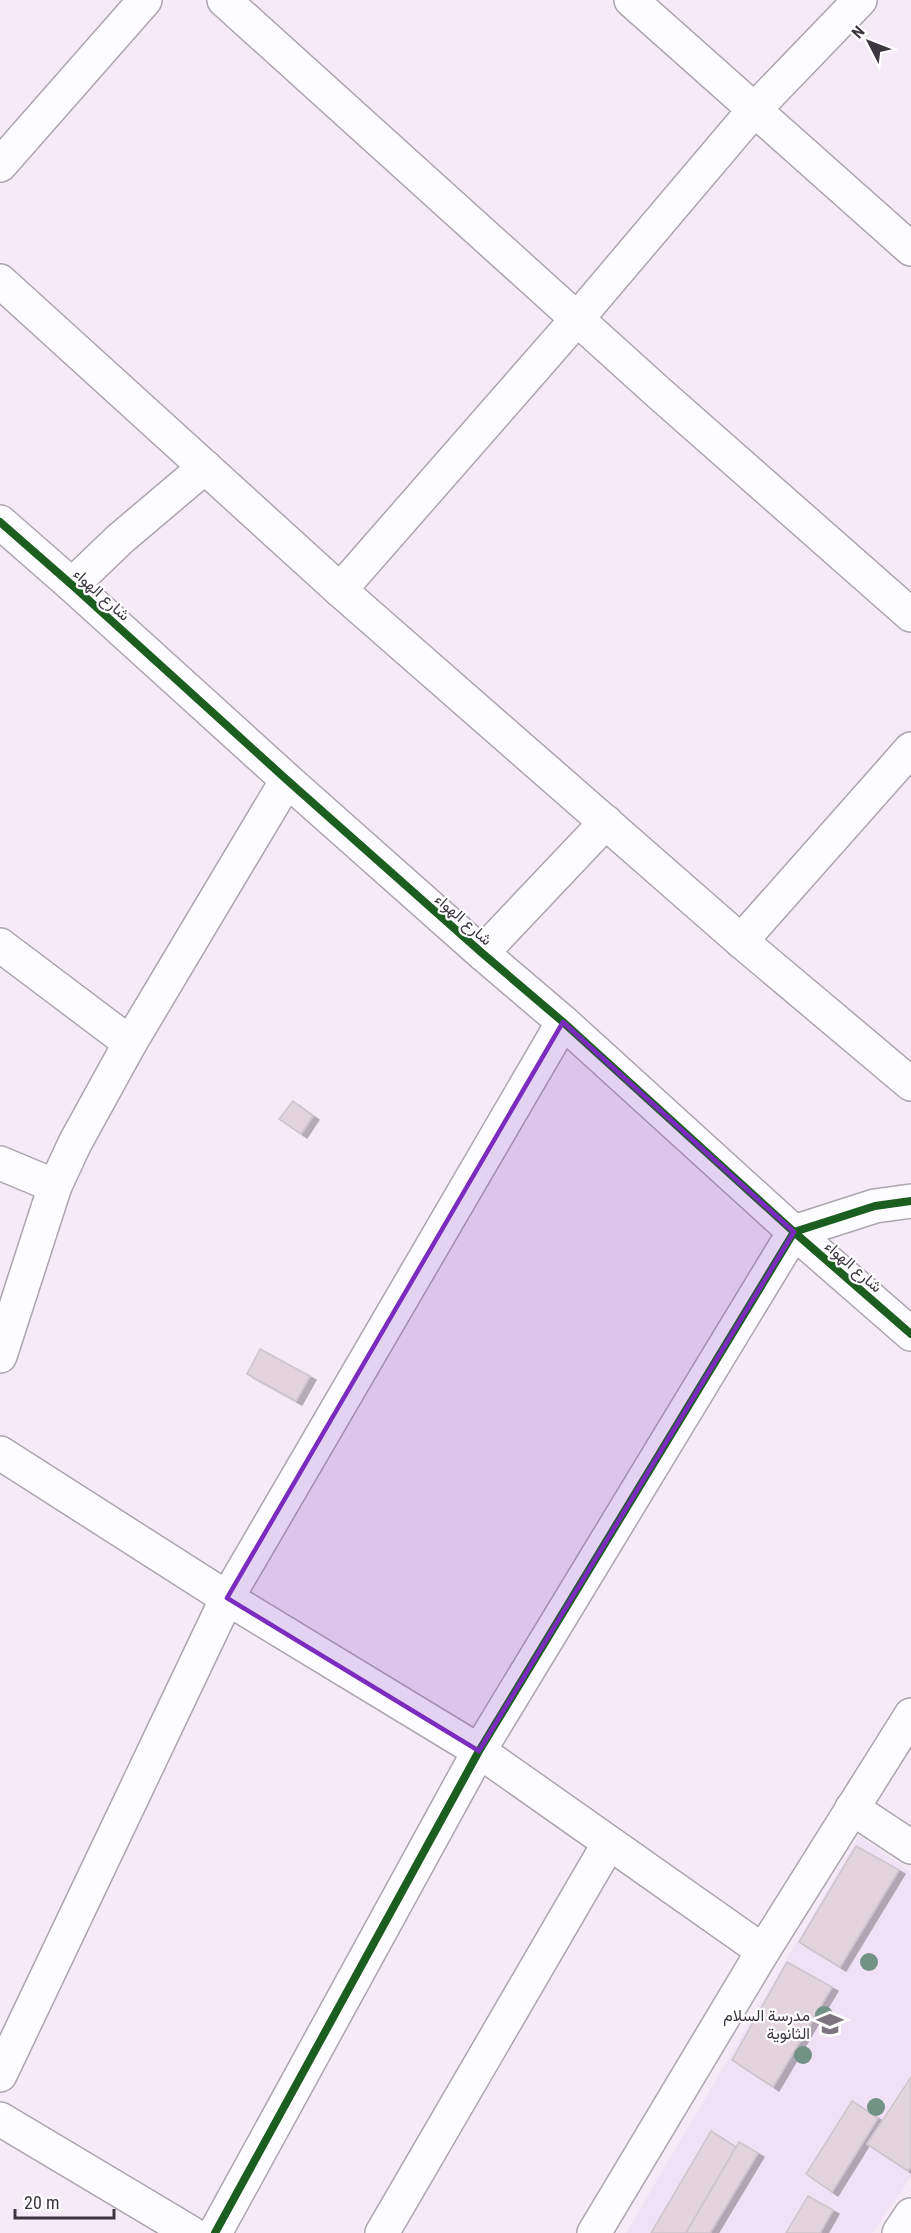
<svg xmlns="http://www.w3.org/2000/svg" width="911" height="2233" font-family="'Roboto Condensed',Vazirmatn,sans-serif">
<style>
.built{fill:#f1e1f6}
.building{fill:#e3d3dc;stroke:#cec4cc;stroke-width:1.5;filter:url(#shadow)}
.lines{fill:none;stroke-linecap:round;stroke-linejoin:round}
.minor-casing{stroke:#aca5ae;stroke-width:36}
.minor{stroke:#fdfcfe;stroke-width:33}
.cycleway-casing{stroke:#fff;stroke-width:11}
.cycleway{stroke:#1b5e20;stroke-width:8}
.tree{fill:#739286}
.marked{fill:#7b2cbf;fill-opacity:0.2;stroke:#7b2cbf;stroke-width:4.5;stroke-linejoin:round}
.labels{text-anchor:middle;stroke-width:4.5;stroke-linejoin:round;paint-order:stroke}
.street-label{font-size:16px;fill:#3c363e;stroke:#fff}
.poi-label{font-size:16px;fill:#3c363e;stroke:#fff;text-anchor:end}
</style>
<defs>
<filter id="shadow"><feDropShadow dx="6" dy="4" stdDeviation="0" flood-color="#0004"/></filter>
</defs>
<rect width="100%" height="100%" fill="#f4ebf7"/>
<!-- built -->
<polygon class="built" points="859,1836 911,1872 911,2177 872,2233 626,2233"/>
<!-- building -->
<g class="building">
<polygon points="293,1101 313,1116 301,1134 279,1119"/>
<polygon points="260,1349 310,1376 296,1401 247,1374"/>
<polygon points="856,1846 899,1870 840,1967 799,1942"/>
<polygon points="787,1962 832,1987 773,2087 732,2060"/>
<polygon points="911,2077 911,2167 908,2171 867,2144"/>
<polygon points="852,2101 878,2118 832,2192 806,2174"/>
<polygon points="711,2131 736,2147 686,2233 651,2233"/>
<polygon points="739,2142 758,2153 710,2233 686,2233"/>
<polygon points="808,2196 833,2210 820,2233 786,2233"/>
</g>
<g class="lines">
<!-- minor casing -->
<g class="minor-casing">
<g id="minor">
<polyline points="224,0 659,393 911,615"/>
<polyline points="631,0 911,249"/>
<polyline points="0,165 145,0"/>
<polyline points="0,281 340,590 741,941 911,1084"/>
<polyline points="0,522 72,585 287,780 482,953 563,1022 794,1232 911,1334"/>
<polyline points="72,585 120,539 205,467"/>
<polyline points="340,590 577,319 754,110 860,0"/>
<polyline points="741,941 911,749"/>
<polyline points="0,945 130,1043"/>
<polyline points="482,953 606,822"/>
<polyline points="0,1163 55,1186"/>
<polyline points="0,1356 55,1186 75,1143 130,1043 287,780"/>
<polyline points="0,1453 227,1598 479,1751 763,1951"/>
<polyline points="852,1808 911,1847"/>
<polyline points="0,2075 227,1598 563,1022"/>
<polyline points="0,2119 191,2233"/>
<polyline points="215,2233 479,1751 794,1232 875,1206 911,1201"/>
<polyline points="382,2233 609,1843"/>
<polyline points="594,2233 763,1951 911,1715"/>
<polyline points="899,2233 911,2215"/>
</g>
</g>
<!-- minor -->
<use href="#minor" class="minor"/>
<!-- cycleway casing -->
<g class="cycleway-casing">
<g id="cycleway">
<polyline points="0,522 72,585 287,780 482,953 563,1022 794,1232 911,1334"/>
<polyline points="215,2233 479,1751 794,1232 875,1206 911,1201"/>
</g>
</g>
<!-- cycleway -->
<use href="#cycleway" class="cycleway"/>
</g>
<!-- trees -->
<g class="tree">
<circle cx="869" cy="1962" r="9"/>
<circle cx="824" cy="2015" r="9"/>
<circle cx="803" cy="2055" r="9"/>
<circle cx="876" cy="2107" r="9"/>
</g>
<!-- marked area -->
<path class="marked" d="M563 1022 794 1232 479 1751 227 1598Z"/>
<!-- icons -->
<defs>
<g id="school-bare" transform="scale(2.07)"><path d="M0-5L7-2L0 1L-7-2ZM-4 1L0 2.5L4 1V4Q0 6-4 4Z" fill="#7c757f" stroke="#fff" stroke-width="2.5" paint-order="stroke"/></g>
</defs>
<g fill-rule="evenodd">
<use href="#school-bare" x="830" y="2024"/>
</g>
<g class="labels">
<!-- street labels -->
<g class="street-label">
<text transform="translate(102 594) rotate(42)" y="6">شارع الهواء</text>
<text transform="translate(464 919) rotate(41)" y="6">شارع الهواء</text>
<text transform="translate(854 1266) rotate(41)" y="6">شارع الهواء</text>
</g>
<!-- poi labels -->
<g class="poi-label">
<text x="810" y="2021">مدرسة السلام<tspan x="810" dy="18">الثانوية</tspan></text>
</g>
</g>
<!-- north arrow -->
<g transform="translate(869 42) rotate(312)" stroke="#ffffff" stroke-width="4.5" paint-order="stroke">
<path d="M0-4.5L10 22L0 15L-10 22Z" fill="#3c363e"/>
<text y="-9" font-size="16" font-weight="bold" text-anchor="middle" fill="#3c363e">N</text>
</g>
<!-- scale -->
<path d="M15 2209v9h99v-9" fill="none" stroke="#3c363e" stroke-width="3"/>
<text x="24" y="2209" font-size="18" fill="#3c363e" stroke="#ffffff" stroke-width="4.5" paint-order="stroke">20 m</text>
</svg>
